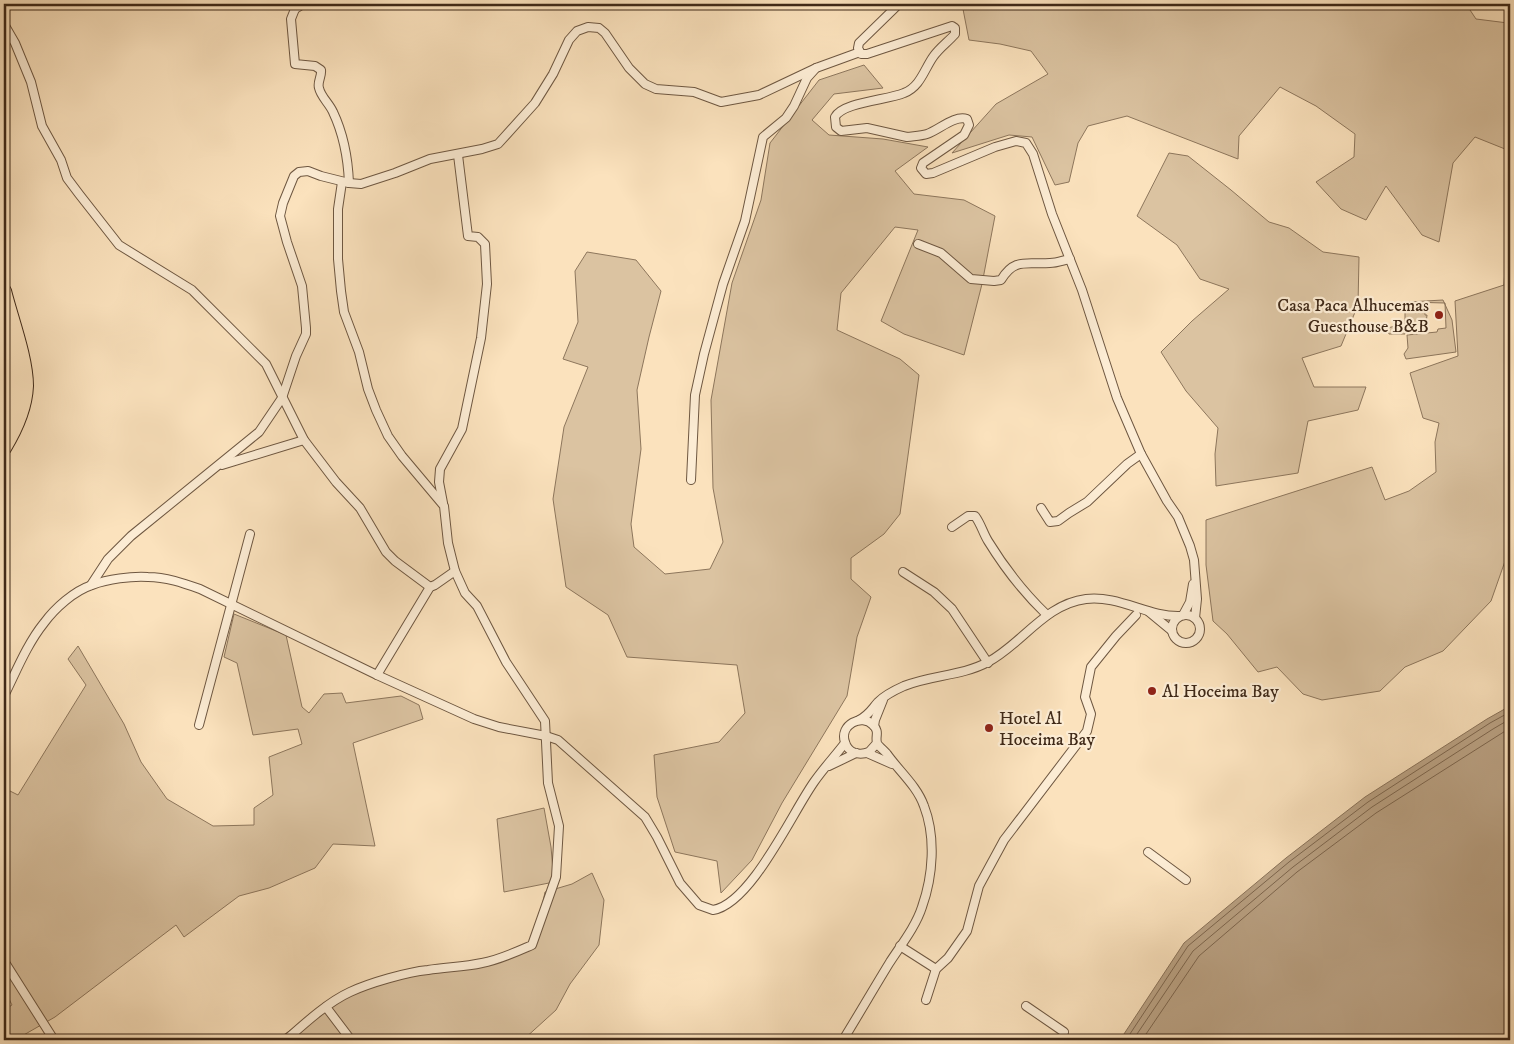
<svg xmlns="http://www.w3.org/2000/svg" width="1514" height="1044" font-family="'IM FELL DW Pica',serif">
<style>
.green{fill:#dbc3a1;stroke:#8d765c}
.water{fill:#bba385;stroke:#897259}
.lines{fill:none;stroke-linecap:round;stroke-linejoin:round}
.shore{stroke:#7d664e;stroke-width:1}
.street-casing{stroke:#6e5741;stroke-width:10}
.highway-casing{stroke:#3f2918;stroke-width:16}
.street{stroke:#fcecd4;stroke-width:8}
.highway{stroke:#fbe2bd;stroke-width:14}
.poi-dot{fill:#8f2418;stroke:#fcecd4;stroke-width:2}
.labels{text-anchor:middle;stroke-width:4.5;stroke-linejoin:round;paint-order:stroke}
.poi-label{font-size:18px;fill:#3f2918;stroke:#fcecd4;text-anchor:start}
</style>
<rect width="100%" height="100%" fill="#fbe2bd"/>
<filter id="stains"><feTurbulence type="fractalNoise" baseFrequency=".004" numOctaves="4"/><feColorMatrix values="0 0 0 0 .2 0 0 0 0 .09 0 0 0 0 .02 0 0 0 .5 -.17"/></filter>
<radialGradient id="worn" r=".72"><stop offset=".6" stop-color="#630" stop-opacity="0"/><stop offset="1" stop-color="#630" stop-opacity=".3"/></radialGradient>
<!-- green -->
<g class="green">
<polygon points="962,4 1466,4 1476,19 1508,23 1510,26 1510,151 1475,137 1453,163 1439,242 1422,235 1386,186 1366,220 1341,209 1316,182 1354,157 1355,134 1316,106 1280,87 1239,136 1238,159 1127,116 1088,126 1078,143 1069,182 1055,185 1032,137 1009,135 952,153 996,104 1048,74 1031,51 1000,44 969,40"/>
<polygon points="864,65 883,88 834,94 812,120 829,135 883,139 928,147 895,171 914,194 964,200 995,216 982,284 964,355 904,334 881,321 918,230 895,227 841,293 837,330 900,359 919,375 900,514 884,534 851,558 851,579 871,597 857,637 847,696 782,803 752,860 721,893 717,861 675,852 657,797 654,755 719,742 745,713 737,665 627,657 608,615 566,587 553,499 564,427 588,367 563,359 578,322 575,271 587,252 636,260 661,291 649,337 637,390 641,449 631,524 634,547 665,574 710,569 723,542 713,488 711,400 732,283 761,200 770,143 819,80"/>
<polygon points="1169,153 1188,156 1231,190 1269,222 1289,228 1323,252 1359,257 1358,305 1341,346 1302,358 1314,387 1366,387 1358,410 1308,421 1298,473 1216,486 1215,454 1218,428 1186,391 1161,352 1192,321 1229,289 1200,279 1177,245 1137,216"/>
<polygon points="1510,249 1510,547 1491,601 1443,651 1405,667 1380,691 1322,700 1303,694 1277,667 1258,672 1227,634 1213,621 1206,565 1206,520 1372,467 1385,500 1409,491 1436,472 1435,442 1439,423 1423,418 1410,373 1458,356 1455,301 1504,285 1506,252"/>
<polygon points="1443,300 1452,320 1456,352 1406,359 1404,354 1408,348 1407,335 1437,332 1438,329 1446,328 1445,303 1408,302"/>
<polygon points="1405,303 1408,306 1425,312 1425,315 1427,315 1426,324 1405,326 1405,334 1389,334 1387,328 1405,324"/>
<polygon points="234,614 286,635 302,707 309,713 324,694 342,693 346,703 401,696 419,705 423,719 353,743 375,846 333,844 315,868 269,888 239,896 184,937 176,925 55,1017 15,1040 4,1040 4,1010 12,1005 4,989 4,788 18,795 86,685 68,659 78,646 124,724 141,762 167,799 213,826 254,825 254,808 273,795 269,757 302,744 298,729 253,735 237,663 224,657"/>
<polygon points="544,808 551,847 554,882 504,892 497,819"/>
<polygon points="592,873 604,900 599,945 570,984 556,1010 523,1040 276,1040 352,989 488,959 534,945 545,892 572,884"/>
</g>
<!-- water -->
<polygon class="water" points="1510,706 1510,1040 1120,1040 1184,943 1286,858 1365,797 1487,719"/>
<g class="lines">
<!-- shore -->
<g class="shore">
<polyline points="1126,1040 1188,946 1289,862 1368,802 1490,723 1510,712"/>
<polyline points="1133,1040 1193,951 1293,867 1372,807 1493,729 1510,719"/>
<polyline points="1142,1040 1199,956 1297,872 1376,813 1510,728"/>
</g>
<!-- street casing -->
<g class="street-casing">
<g id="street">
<path d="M303 4 295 9 291 19 295 64 315 66 321 70C322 76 317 82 319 88 321 97 329 103 333 112 343 133 348 159 349 183"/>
<path d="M899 4 859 43 858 48 861 54H867L952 26 955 28V34C948 42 939 48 933 57 924 70 920 87 904 93 888 100 843 102 835 117L836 127 841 131 867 128 907 137C914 136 921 136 927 134 939 130 954 115 967 119L969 125 964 135 923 163 921 168 926 174 933 173 995 147 1016 141 1026 143 1033 154 1052 214 1082 290 1117 398 1141 454 1167 501 1178 517 1190 546 1194 560 1197 599 1195 618"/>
<polyline points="4,24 15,43 31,82 42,126 61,160 67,178 79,194 119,245 192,290 266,364 304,440 336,482 360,508 386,552 395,561 430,587"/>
<path d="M918 244 941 253 971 279 994 281 1001 280C1015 257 1027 265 1050 263 1057 263 1064 260 1070 259"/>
<polyline points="4,384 16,389"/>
<polyline points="222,465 304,440"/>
<polyline points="691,480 695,395 704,354 723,284 745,221 763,137 786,118 794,106 807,78 816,68 860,52"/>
<polyline points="443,503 439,482 440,469 462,429 481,338 487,284 485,244 478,237 468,236 458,155"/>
<polyline points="1041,508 1050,522 1058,521 1069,513 1087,502 1127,464 1141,454"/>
<path d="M952 527 968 516H975C981 524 983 533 988 541 1004 567 1025 594 1047 615"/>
<polyline points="903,572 934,592 952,609 988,663"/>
<polyline points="91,585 108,559 131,536 259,432 282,398 296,356 306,334 306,328 302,286 287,242 280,216 283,203 294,176 299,172 308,171 321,176 349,183 361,184 395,173 430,159 482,149 498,144 535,103 553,74 569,40 577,31 588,27 599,28 605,33 629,68 645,84 656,89 694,92 721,102 759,95 816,68"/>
<polyline points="1149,612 1172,631"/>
<circle cx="1186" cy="629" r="14"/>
<polyline points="1183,615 1190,602 1193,584"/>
<polyline points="377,675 430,587 435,585 455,571"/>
<path d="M4 696C16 672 27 644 44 623 55 608 74 591 92 585 108 579 131 576 148 577 166 577 183 583 200 589L377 675 474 719 499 727 546 736 558 740 645 817 657 837 680 883 699 905 713 910C751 904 792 813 814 782 823 769 835 756 845 743"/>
<path d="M859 720C869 715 871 710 878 702 885 695 895 690 904 686 931 675 962 676 988 662 1022 644 1045 604 1086 599 1119 595 1148 617 1180 616"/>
<polyline points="199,725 250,534"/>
<polyline points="874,726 875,720 883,700"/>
<polyline points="867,753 892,764"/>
<polyline points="829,766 856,753"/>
<polyline points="1148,852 1186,880"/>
<polyline points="900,946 936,969"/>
<polyline points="4,961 54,1040"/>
<polyline points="926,1000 936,969 948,958 967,931 979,886 1004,840 1087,731 1091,714 1085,697 1091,667 1116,636 1136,615"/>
<polyline points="1026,1006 1064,1032"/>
<polyline points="326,1007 351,1040"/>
<path d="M286 1040C304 1024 328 1002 350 992 369 983 407 972 428 970 446 967 464 967 482 963 499 960 516 952 532 945L556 877 559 826 548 783 545 721 506 662 477 606 465 593 455 571 448 543 444 506 402 456 388 436 376 410 368 389 359 352 344 312 341 291 338 259V209L342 182"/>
<path d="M843 1040C859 1014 874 988 890 962 901 945 916 926 922 907 933 876 936 837 924 806 917 786 899 771 887 754 885 751 878 746 877 743 875 736 880 732 873 725 862 713 839 725 845 742 848 753 859 756 869 752L877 743"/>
</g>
</g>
<!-- highway casing -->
<g class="highway-casing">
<g id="highway">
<path d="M4 291C11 319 26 358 26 386 25 409 15 430 4 448"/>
<path d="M4 332C13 367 23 394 4 428"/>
</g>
</g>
<!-- street -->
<use href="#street" class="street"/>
<!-- highway -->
<use href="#highway" class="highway"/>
</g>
<!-- markers -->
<g class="poi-dot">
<circle cx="1439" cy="315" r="5"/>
<circle cx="1152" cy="691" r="5"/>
<circle cx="989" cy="728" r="5"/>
</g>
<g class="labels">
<!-- poi labels -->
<g class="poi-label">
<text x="1429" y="311" text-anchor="end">Casa Paca Alhucemas<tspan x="1429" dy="21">Guesthouse B&amp;B</tspan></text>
<text x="1162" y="697">Al Hoceima Bay</text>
<text x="999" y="724">Hotel Al<tspan x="999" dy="21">Hoceima Bay</tspan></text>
</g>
</g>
<!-- margin -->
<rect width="1514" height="1044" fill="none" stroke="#fbe2bd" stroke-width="20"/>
<rect x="5" y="5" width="1504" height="1034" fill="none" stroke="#3f2918" stroke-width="2.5"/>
<rect x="10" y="10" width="1494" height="1024" fill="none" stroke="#3f2918"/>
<rect width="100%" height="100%" filter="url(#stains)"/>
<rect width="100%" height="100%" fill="url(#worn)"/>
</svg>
